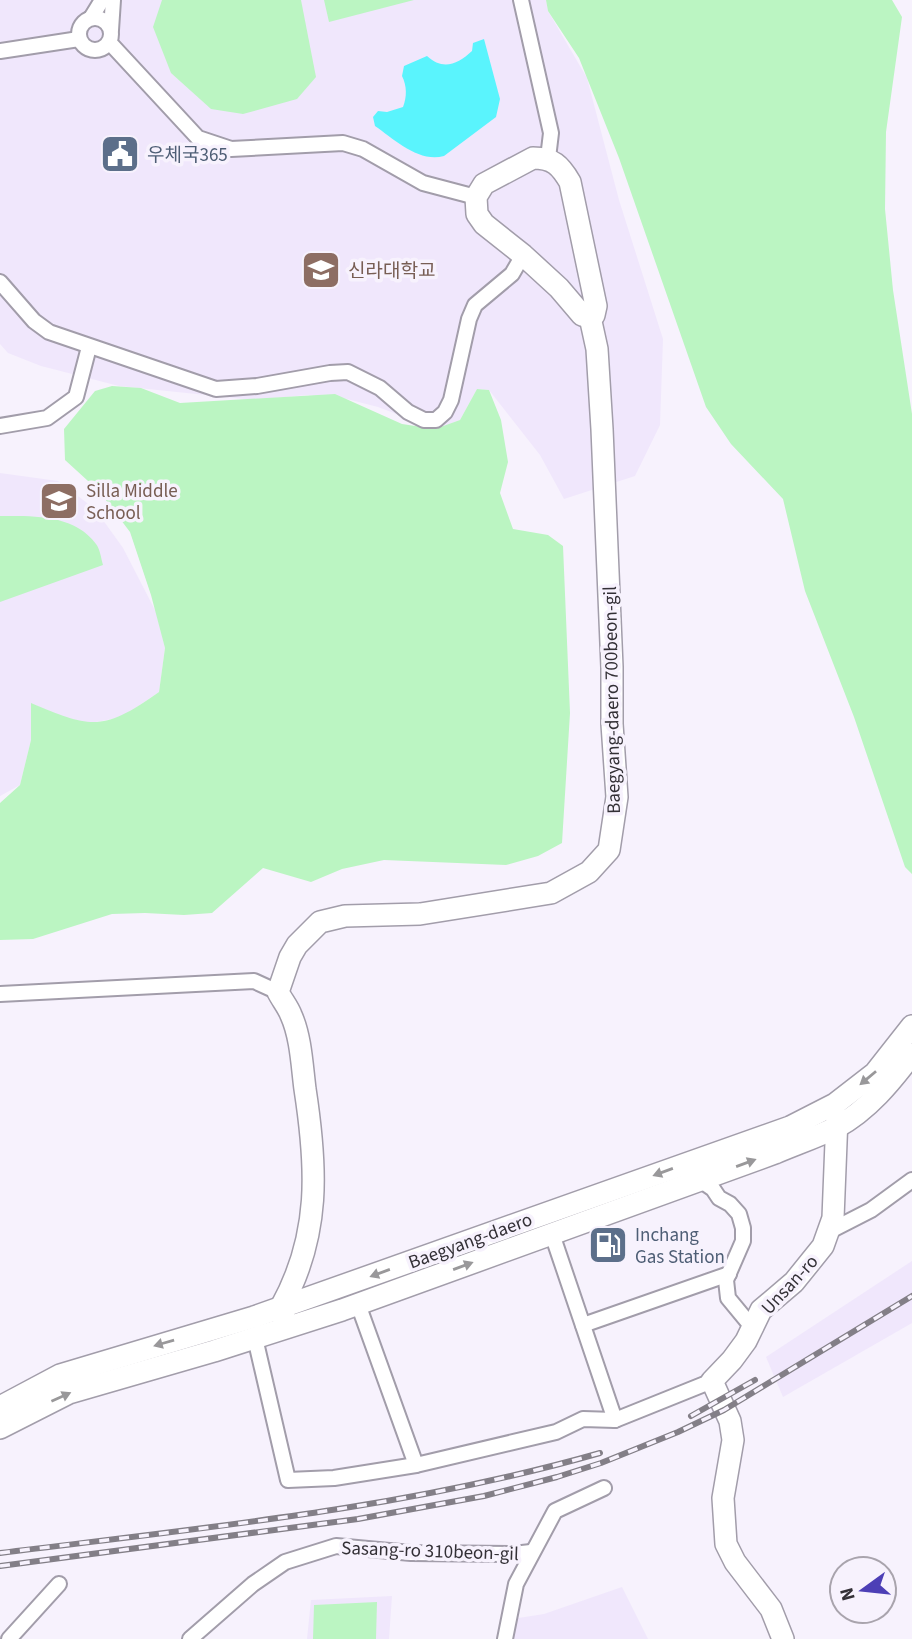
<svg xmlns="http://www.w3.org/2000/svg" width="912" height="1639" font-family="'Source Sans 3','Noto Sans KR',sans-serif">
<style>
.built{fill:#f0e7fc}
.green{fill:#bbf5c2}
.water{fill:#5af4fd}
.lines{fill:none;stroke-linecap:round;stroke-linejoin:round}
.street-casing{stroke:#a29daa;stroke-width:18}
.secondary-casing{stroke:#a29daa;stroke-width:24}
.street{stroke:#fff;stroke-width:14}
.secondary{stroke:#fff;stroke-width:21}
.rail-casing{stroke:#837f87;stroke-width:6}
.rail{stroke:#f7f2fd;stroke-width:3.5;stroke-dasharray:10;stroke-linecap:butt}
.oneway{fill:#99989a}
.labels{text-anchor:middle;stroke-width:7;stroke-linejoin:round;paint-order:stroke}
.service-label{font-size:19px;fill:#4e5e75;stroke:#f7f2fd;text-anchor:start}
.education-label{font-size:19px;fill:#785e54;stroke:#f7f2fd;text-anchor:start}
.street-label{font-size:19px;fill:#333036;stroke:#f7f2fd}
</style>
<rect width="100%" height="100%" fill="#f7f2fd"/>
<!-- built -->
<g class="built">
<polygon points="0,0 546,0 548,11 587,78 619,200 663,339 660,425 635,476 564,499 540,455 489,390 477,389 460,420 436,429 378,407 343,398 307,395 254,400 119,386 41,366 8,353 0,344"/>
<polygon points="0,473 58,481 95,509 123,548 156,612 165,648 159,692 122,717 91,723 69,719 32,704 31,740 20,785 0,796"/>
<polygon points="912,1261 912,1323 783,1397 766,1357"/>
<polygon points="622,1587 648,1639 508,1639 512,1619 544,1614"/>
<polygon points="392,1596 389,1639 307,1639 311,1600"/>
</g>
<!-- green -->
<g class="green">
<polygon points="162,0 301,0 316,77 297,99 243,114 211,109 171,73 153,27"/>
<polygon points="324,0 414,0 329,22"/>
<polygon points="546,0 892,0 902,17 886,132 885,209 893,290 912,414 912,874 905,867 854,717 805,591 783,499 731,444 706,407 619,158 579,58 548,11"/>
<path d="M112 386 141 388 180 403 335 394 402 424 435 429 460 420 477 389 489 390 501 420 508 462 500 493 513 529 548 535 563 546 570 713 562 843 538 856 506 865 384 860 342 869 311 882 263 868 212 913 184 915 145 913 112 914 33 939 0 940V803L20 785 31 740V703C92 729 104 731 159 692L165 648 151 595 130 532 99 491 65 460 64 429 95 391Z"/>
<path d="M0 516C33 516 74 514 96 544 100 549 101 558 103 565L0 602Z"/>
<polygon points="377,1602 376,1639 313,1639 314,1605"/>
</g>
<!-- water -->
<path class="water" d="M484 39 500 99 496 117 444 156C419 163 395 140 375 126L373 117 378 111 387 112 403 107C407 97 407 86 402 76L404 66 427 56C443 71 458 64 472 51L473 43Z"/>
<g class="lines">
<!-- street casing -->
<g class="street-casing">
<g id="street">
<polyline points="521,0 551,133 548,158"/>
<circle cx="95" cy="34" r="16"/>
<polyline points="91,18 102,0"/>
<polyline points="111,30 113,0"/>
<polyline points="110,43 198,138 231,149 343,143 363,149 423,183 476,197"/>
<polyline points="0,51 79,39"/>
<polyline points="0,282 34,321 49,332 216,389 257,386 330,373 348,372 380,388 408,412 424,420 436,420 445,412 451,400 469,319 475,305 512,274 523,255"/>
<polyline points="0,426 47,418 76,397 89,347"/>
<polyline points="0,994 254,981 278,992"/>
<polyline points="700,1180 713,1189 719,1198 730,1204 739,1214 743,1228 743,1241 726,1280 728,1298 752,1327"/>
<polyline points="828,1232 871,1210 912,1180"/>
<polyline points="552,1234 615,1420"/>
<polyline points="358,1304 416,1465"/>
<polyline points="583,1325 729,1274"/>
<polyline points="255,1338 288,1480 334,1478 416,1465 556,1432 583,1419 615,1420 712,1381"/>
<polyline points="9,1639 59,1584"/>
<polyline points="190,1639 253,1584 285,1562 336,1546 411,1553 513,1554 531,1552"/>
<polyline points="505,1639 516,1584 555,1511 604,1488"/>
</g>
</g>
<!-- secondary casing -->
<g class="secondary-casing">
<g id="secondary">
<path d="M533 158C553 158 560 165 570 182L596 306 594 315 590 317 582 315 559 288 523 255 484 224 477 214 476 197 484 184Z"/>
<path d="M287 1327 281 1307C321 1235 317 1167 305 1089 302 1066 301 1037 291 1015 288 1007 282 1000 278 992L290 957 297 945 320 922 345 916 420 914 551 893 589 872 609 850 617 797 612 724V667L602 429 597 349 590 317"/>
<polyline points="0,1407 60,1375 254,1317 790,1127 835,1104 875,1073 912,1026"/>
<path d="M0 1428 69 1393 214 1351 342 1310 775 1153C796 1144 817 1137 837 1127 868 1110 891 1082 912 1054"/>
<polyline points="783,1639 771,1609 735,1562 726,1544 723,1498 733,1440 730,1421 712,1381 732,1360 746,1341 761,1310 794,1282 823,1246 833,1218 837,1117"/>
</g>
</g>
<!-- street -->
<use href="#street" class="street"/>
<!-- secondary -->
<use href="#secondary" class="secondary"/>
<!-- rail casing -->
<g class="rail-casing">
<g id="rail">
<polyline points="691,1416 755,1380"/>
<path d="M0 1553C201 1528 404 1509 600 1453"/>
<polyline points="0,1566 358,1519 484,1496 557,1477 601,1463 678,1432 724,1410 912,1296"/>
</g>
</g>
<!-- rail -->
<use href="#rail" class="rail"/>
</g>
<!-- one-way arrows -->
<defs><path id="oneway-solid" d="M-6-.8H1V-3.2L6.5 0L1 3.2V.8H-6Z" transform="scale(1.75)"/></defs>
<g class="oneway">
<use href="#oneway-solid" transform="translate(868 1078) rotate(140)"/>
<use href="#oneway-solid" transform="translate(746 1163) rotate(-20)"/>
<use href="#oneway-solid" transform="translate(663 1172) rotate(160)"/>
<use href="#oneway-solid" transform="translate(463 1266) rotate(-20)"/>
<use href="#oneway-solid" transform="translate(380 1273) rotate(160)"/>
<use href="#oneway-solid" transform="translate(164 1343) rotate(164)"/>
<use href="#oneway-solid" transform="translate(61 1397) rotate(-24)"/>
</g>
<!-- icons -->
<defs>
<g id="civic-square" transform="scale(2.0125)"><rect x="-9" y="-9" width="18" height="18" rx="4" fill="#5c6f8a" stroke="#f7f2fd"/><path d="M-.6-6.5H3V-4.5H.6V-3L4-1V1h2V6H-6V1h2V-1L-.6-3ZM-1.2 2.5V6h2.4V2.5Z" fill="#fff"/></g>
<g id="university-square" transform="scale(2.0125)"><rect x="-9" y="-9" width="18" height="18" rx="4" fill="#8d6e63" stroke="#f7f2fd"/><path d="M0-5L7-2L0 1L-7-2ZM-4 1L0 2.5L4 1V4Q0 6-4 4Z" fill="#fff"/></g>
<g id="school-square" transform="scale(2.0125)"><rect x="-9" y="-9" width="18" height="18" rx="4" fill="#8d6e63" stroke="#f7f2fd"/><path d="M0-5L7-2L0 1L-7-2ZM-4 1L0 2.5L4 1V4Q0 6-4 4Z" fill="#fff"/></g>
<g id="fuel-square" transform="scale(2.0125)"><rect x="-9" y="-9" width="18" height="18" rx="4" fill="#5c6f8a" stroke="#f7f2fd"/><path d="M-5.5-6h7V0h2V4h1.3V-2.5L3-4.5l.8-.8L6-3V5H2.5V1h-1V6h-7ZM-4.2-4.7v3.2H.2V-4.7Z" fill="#fff"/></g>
</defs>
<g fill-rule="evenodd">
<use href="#civic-square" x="120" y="154"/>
<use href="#university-square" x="321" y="270"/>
<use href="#school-square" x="59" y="501"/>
<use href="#fuel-square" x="608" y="1245"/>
</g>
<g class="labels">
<!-- service labels -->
<g class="service-label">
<text x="147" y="161">우체국365</text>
<text x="635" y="1241">Inchang<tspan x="635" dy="22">Gas Station</tspan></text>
</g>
<!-- education labels -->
<g class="education-label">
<text x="348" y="277">신라대학교</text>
<text x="86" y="497">Silla Middle<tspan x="86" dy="22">School</tspan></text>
</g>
<!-- street labels -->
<g class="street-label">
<text transform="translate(611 700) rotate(-91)" y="7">Baegyang-daero 700beon-gil</text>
<text transform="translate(470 1240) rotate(-20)" y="7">Baegyang-daero</text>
<text transform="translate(789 1284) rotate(-47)" y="7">Unsan-ro</text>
<text transform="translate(430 1550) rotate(2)" y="7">Sasang-ro 310beon-gil</text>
</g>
</g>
<!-- north arrow -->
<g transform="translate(863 1590) rotate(255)"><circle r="33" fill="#f7f2fd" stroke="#a9a4ad" stroke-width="2"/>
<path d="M0-5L12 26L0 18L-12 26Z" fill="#4d3fb6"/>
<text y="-10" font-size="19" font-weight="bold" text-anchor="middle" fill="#333036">N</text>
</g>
</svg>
